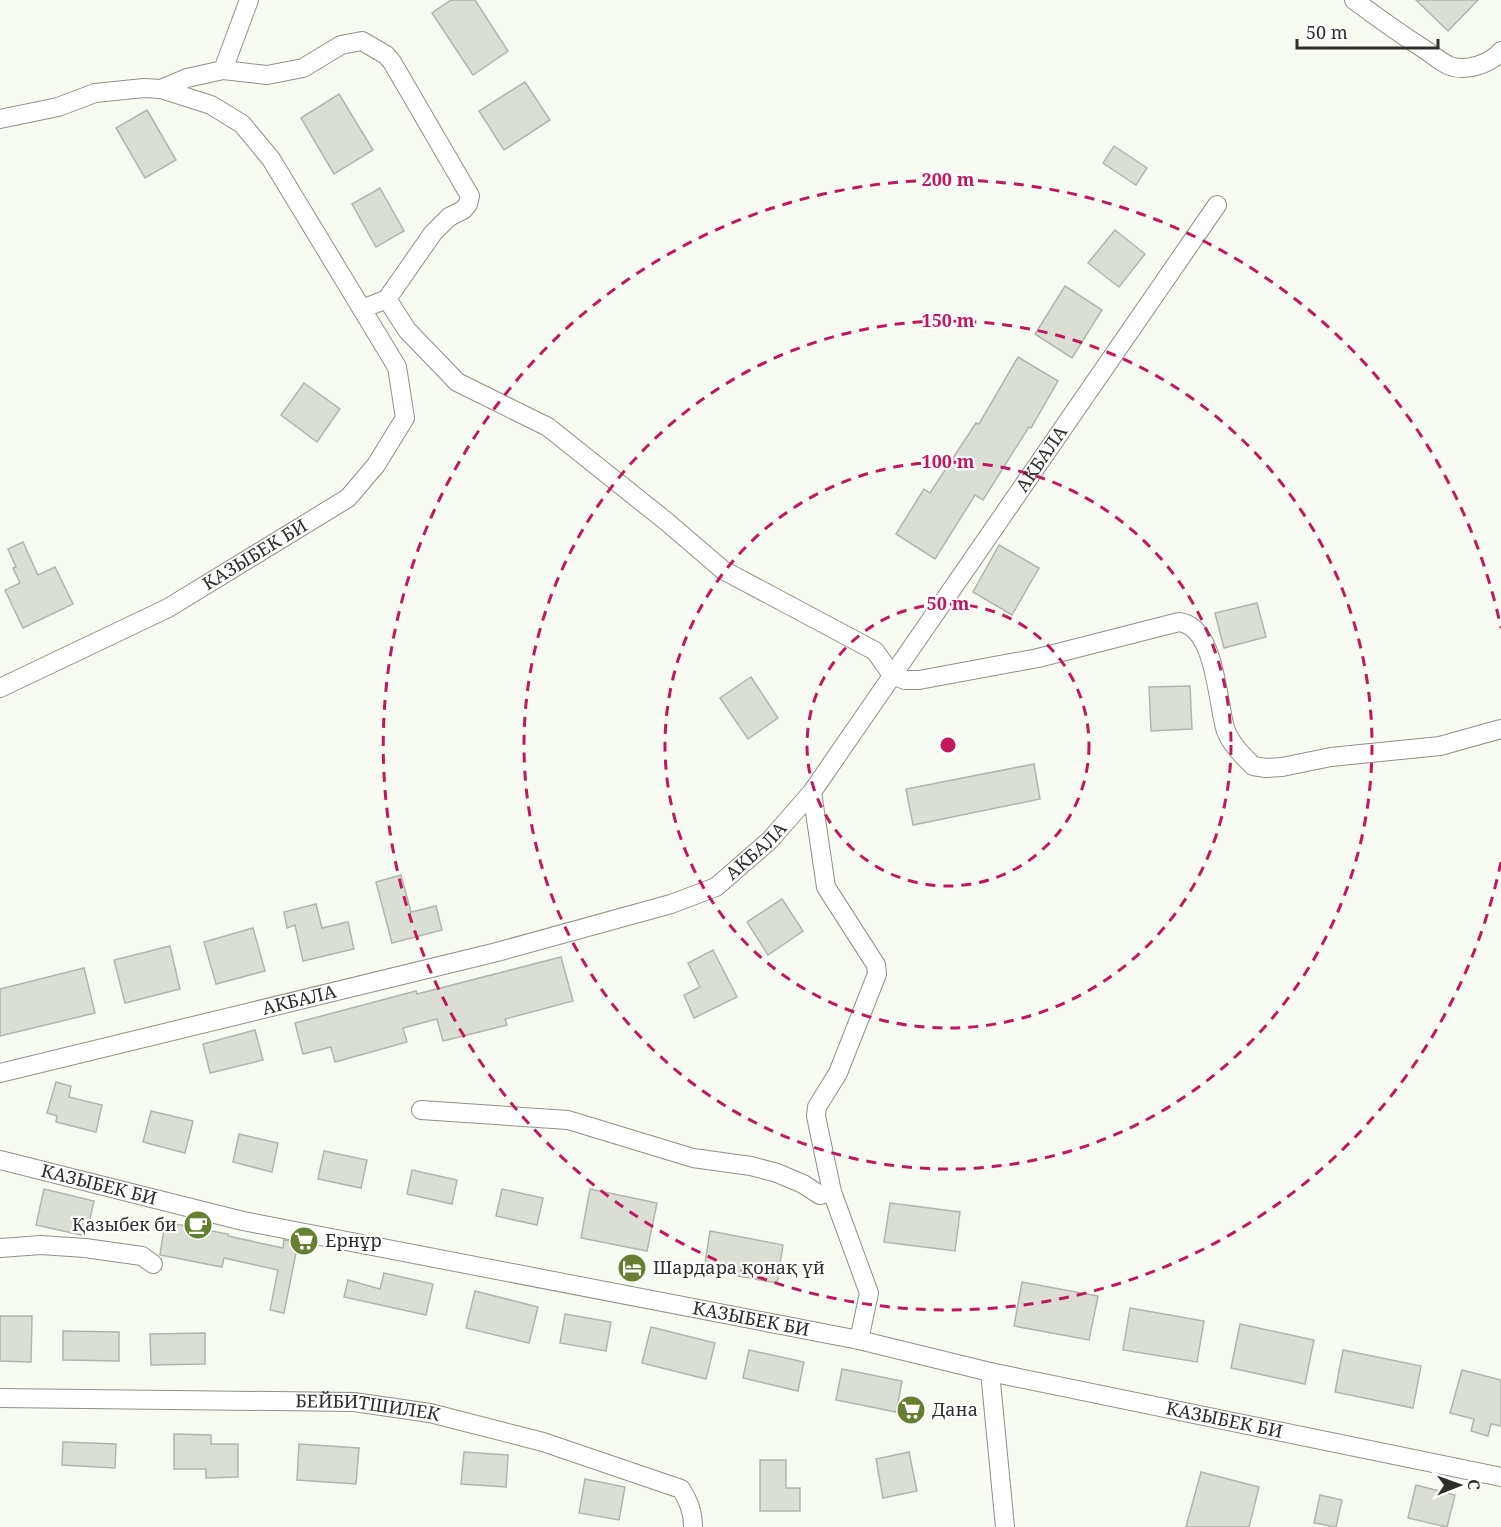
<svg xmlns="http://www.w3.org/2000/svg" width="1501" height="1527" font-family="'Noto Serif',serif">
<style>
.building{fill:#daded4;stroke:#b1b5ac;stroke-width:1.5}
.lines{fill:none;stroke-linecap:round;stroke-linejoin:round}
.minor-casing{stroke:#8e9189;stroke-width:20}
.minor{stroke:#fff;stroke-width:18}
.ring{fill:none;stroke:#c2185b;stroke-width:3;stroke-dasharray:10 8}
.labels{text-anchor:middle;stroke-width:4.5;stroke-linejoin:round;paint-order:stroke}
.street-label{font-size:18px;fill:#2e2f2b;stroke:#fff}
.poi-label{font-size:18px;fill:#2e2f2b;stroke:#fff;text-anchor:start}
.centre{fill:#c2185b;stroke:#fff;stroke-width:3}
.ring-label{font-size:18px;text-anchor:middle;font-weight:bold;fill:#c2185b;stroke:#fff;stroke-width:4.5;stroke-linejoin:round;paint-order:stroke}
</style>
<rect width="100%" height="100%" fill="#f7fbf2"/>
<g class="building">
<path d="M 451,0 L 475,0 L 508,51 L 473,75 L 432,13 Z"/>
<path d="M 1416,0 L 1478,0 L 1448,31 Z"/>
<path d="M 525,82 L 550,120 L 504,150 L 479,111 Z"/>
<path d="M 339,94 L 373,150 L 334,174 L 301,118 Z"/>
<path d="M 147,110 L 176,160 L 145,178 L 116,128 Z"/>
<path d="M 1114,146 L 1147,168 L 1136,185 L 1103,163 Z"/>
<path d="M 380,188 L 404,231 L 376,247 L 352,204 Z"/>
<path d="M 1115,230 L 1145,254 L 1119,287 L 1088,263 Z"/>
<path d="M 1065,286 L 1102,310 L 1072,358 L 1035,334 Z"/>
<path d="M 1018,357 L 1058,381 L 1031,428 L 1029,427 L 983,500 L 975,495 L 935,559 L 896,534 L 924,489 L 930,493 L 976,423 L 979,424 Z"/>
<path d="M 304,383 L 340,409 L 317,442 L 281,415 Z"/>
<path d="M 23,542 L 38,575 L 55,567 L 73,604 L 23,628 L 5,590 L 20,583 L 13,568 L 16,567 L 8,549 Z"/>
<path d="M 999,545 L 1039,568 L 1012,615 L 973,592 Z"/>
<path d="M 1257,603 L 1266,637 L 1224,648 L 1215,613 Z"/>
<path d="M 751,677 L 778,718 L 748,739 L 720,698 Z"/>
<path d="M 1190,686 L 1192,729 L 1151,731 L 1149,687 Z"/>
<path d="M 1034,764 L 1040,799 L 913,825 L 906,789 Z"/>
<path d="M 401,875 L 411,912 L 436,906 L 442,930 L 392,943 L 376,882 Z"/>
<path d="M 782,899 L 803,931 L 768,955 L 747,922 Z"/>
<path d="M 316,904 L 322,928 L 348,922 L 354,949 L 303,961 L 295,925 L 287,928 L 284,912 Z"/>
<path d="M 253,928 L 265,971 L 216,984 L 204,942 Z"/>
<path d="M 170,946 L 180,989 L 125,1003 L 114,960 Z"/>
<path d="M 713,950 L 737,997 L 694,1018 L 684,995 L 700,987 L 688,963 Z"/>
<path d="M 561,957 L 573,1001 L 505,1019 L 507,1025 L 443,1041 L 437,1019 L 403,1028 L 407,1042 L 335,1062 L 331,1047 L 303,1054 L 295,1023 L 416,991 L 417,994 Z"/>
<path d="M 84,968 L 95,1013 L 0,1036 L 0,989 Z"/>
<path d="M 255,1030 L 263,1060 L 210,1073 L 203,1044 Z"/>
<path d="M 56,1082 L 71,1086 L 69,1097 L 102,1105 L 96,1132 L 56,1122 L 57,1116 L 47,1113 Z"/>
<path d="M 151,1111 L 193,1121 L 185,1153 L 143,1142 Z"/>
<path d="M 239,1134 L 278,1143 L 272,1172 L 233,1162 Z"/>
<path d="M 324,1151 L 367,1160 L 361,1188 L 318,1179 Z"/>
<path d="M 412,1170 L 457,1180 L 452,1204 L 407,1194 Z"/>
<path d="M 44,1189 L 94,1201 L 86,1236 L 36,1225 Z"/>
<path d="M 502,1189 L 543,1198 L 537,1225 L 496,1216 Z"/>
<path d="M 590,1189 L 657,1203 L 647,1251 L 581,1238 Z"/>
<path d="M 890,1203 L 960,1212 L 955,1251 L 884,1242 Z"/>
<path d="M 165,1222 L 228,1234 L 228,1236 L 283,1248 L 284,1240 L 298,1243 L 284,1313 L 270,1310 L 278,1270 L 224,1258 L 222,1267 L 160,1255 Z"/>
<path d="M 710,1231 L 783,1245 L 777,1283 L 704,1270 Z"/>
<path d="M 384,1273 L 433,1284 L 426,1315 L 344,1297 L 348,1280 L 380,1289 Z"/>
<path d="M 1022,1282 L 1098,1296 L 1089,1340 L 1014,1326 Z"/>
<path d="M 475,1291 L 538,1307 L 529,1343 L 466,1328 Z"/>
<path d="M 1130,1308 L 1204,1321 L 1197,1362 L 1123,1350 Z"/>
<path d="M 565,1314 L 611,1322 L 606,1351 L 560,1343 Z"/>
<path d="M 0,1316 L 32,1316 L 31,1362 L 0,1361 Z"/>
<path d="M 1240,1324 L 1314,1340 L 1305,1384 L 1231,1368 Z"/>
<path d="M 651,1327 L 715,1343 L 706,1379 L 642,1363 Z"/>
<path d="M 63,1331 L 119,1332 L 119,1361 L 63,1360 Z"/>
<path d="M 205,1333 L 205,1364 L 151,1365 L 150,1334 Z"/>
<path d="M 749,1350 L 804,1362 L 798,1391 L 743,1378 Z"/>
<path d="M 1343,1350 L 1421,1366 L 1413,1408 L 1335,1392 Z"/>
<path d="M 842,1369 L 902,1381 L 896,1412 L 836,1400 Z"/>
<path d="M 1462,1370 L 1501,1380 L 1501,1426 L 1491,1424 L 1488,1436 L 1471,1431 L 1474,1419 L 1450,1413 Z"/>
<path d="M 174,1434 L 211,1435 L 211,1444 L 238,1444 L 238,1477 L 206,1478 L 206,1469 L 174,1469 Z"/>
<path d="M 63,1442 L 116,1444 L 115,1468 L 62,1465 Z"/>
<path d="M 299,1444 L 359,1448 L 356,1484 L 297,1480 Z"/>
<path d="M 464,1452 L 508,1455 L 506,1487 L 461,1484 Z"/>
<path d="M 909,1452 L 917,1491 L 883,1498 L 876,1459 Z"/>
<path d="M 760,1460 L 786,1460 L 786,1488 L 800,1488 L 800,1511 L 760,1511 Z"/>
<path d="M 1201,1472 L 1259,1487 L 1249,1527 L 1186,1527 Z"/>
<path d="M 585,1479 L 625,1487 L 619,1520 L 579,1513 Z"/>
<path d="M 1416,1485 L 1455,1495 L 1447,1527 L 1408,1518 Z"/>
<path d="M 1320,1495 L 1342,1500 L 1336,1527 L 1314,1523 Z"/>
</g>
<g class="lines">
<g class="minor-casing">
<g id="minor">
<path d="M 1354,0 C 1378,18 1402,35 1427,51 C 1434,56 1442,63 1450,66 C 1466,72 1490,64 1501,51"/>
<path d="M 223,70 L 249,0"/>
<path d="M 0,119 L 58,107 L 95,93 L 144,88 L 161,89 L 187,78 L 223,70 L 267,75 L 303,68 L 341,45 L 362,41 L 386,55 L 392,62 L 470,196 L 468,204 L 463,210 L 449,217 L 433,233 L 387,299 L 362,309"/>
<path d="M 387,299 L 407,330 L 457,382 L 548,427 L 667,522 L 723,570 L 875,651 L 892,675 L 905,680 L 919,680 L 1038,658 L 1179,622 C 1215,626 1217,699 1225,728 C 1229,742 1243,756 1253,766 L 1266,768 L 1282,767 L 1331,757 L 1440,746 L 1501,729"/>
<path id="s1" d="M 0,688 L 168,608 L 348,498 L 376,465 L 405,418 L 397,367 L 271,159 L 242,124 L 211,105 L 161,89"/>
<path d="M 812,792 L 826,887 L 876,965 L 877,974 L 838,1073 L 817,1107 L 816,1116 L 832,1192 L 869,1293 L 859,1340"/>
<path id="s2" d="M 0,1073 L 497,952 L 671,904 L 716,887 L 770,840 L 812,792 L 1217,205"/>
<path d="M 421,1110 L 568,1120 L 693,1158 L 751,1166 L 777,1173 L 803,1184 L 820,1195 L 832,1192"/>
<path id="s3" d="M 0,1160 L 243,1221 L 859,1340 L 990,1372 L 1501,1477"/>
<path d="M 0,1248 L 41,1245 L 85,1248 L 142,1256 L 153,1264"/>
<path d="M 990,1372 L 1005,1527"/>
<path id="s4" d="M 0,1398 L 354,1402 L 430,1413 L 543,1442 L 681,1489 C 689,1502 693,1512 693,1527"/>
</g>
</g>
<use href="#minor" class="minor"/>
</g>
<g class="ring">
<circle cx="948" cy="745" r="141"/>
<circle cx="948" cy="745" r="283"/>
<circle cx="948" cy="745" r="424"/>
<path d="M1501 862A565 565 0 1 1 1501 628"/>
</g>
<defs>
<g id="cafe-disc" transform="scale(1.5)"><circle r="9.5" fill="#677f31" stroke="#fff"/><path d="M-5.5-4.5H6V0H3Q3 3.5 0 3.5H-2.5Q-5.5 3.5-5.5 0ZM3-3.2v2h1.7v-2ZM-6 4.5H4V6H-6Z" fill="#fff"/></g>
<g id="supermarket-disc" transform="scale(1.5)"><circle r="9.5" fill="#677f31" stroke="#fff"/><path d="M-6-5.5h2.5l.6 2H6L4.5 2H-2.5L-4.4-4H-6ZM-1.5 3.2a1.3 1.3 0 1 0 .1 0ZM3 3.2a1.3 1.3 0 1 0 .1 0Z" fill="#fff"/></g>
<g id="hotel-disc" transform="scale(1.5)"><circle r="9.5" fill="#677f31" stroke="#fff"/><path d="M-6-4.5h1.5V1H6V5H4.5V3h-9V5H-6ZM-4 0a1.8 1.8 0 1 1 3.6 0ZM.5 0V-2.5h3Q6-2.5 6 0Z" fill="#fff"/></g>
</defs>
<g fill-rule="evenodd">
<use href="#cafe-disc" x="198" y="1225"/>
<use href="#supermarket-disc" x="304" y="1241"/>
<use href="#hotel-disc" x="632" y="1268"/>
<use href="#supermarket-disc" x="911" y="1410"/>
</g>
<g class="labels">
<g class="street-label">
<text dy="6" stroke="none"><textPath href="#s2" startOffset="1280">АКБАЛА</textPath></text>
<text dy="6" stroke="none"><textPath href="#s1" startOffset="288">КАЗЫБЕК БИ</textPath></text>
<text dy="6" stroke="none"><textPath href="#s2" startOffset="794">АКБАЛА</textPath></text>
<text dy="6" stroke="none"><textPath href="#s2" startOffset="308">АКБАЛА</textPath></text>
<text dy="6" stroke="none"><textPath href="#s3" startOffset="102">КАЗЫБЕК БИ</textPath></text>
<text dy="6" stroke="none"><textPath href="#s3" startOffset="768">КАЗЫБЕК БИ</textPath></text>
<text dy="6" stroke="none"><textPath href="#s4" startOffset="368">БЕЙБИТШИЛЕК</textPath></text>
<text dy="6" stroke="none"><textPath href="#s3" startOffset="1252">КАЗЫБЕК БИ</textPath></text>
</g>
<g class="poi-label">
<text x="177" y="1231" text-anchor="end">Қазыбек би</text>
<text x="325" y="1247">Ернұр</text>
<text x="653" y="1274">Шардара қонақ үй</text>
<text x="932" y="1416">Дана</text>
</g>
</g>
<circle cx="948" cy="745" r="9" class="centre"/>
<g class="ring-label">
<text x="948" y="186">200 m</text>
<text x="948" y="327">150 m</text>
<text x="948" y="468">100 m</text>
<text x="948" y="610">50 m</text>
</g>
<g transform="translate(1459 1485) rotate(89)" stroke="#ffffff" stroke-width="4.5" paint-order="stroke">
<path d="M0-4.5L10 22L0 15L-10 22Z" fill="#2e2f2b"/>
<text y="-9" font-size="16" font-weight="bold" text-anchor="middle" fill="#2e2f2b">С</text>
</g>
<path d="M1297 39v9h141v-9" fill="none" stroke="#2e2f2b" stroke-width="3"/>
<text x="1306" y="39" font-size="18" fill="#2e2f2b" stroke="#ffffff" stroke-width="4.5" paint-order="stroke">50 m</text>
</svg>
